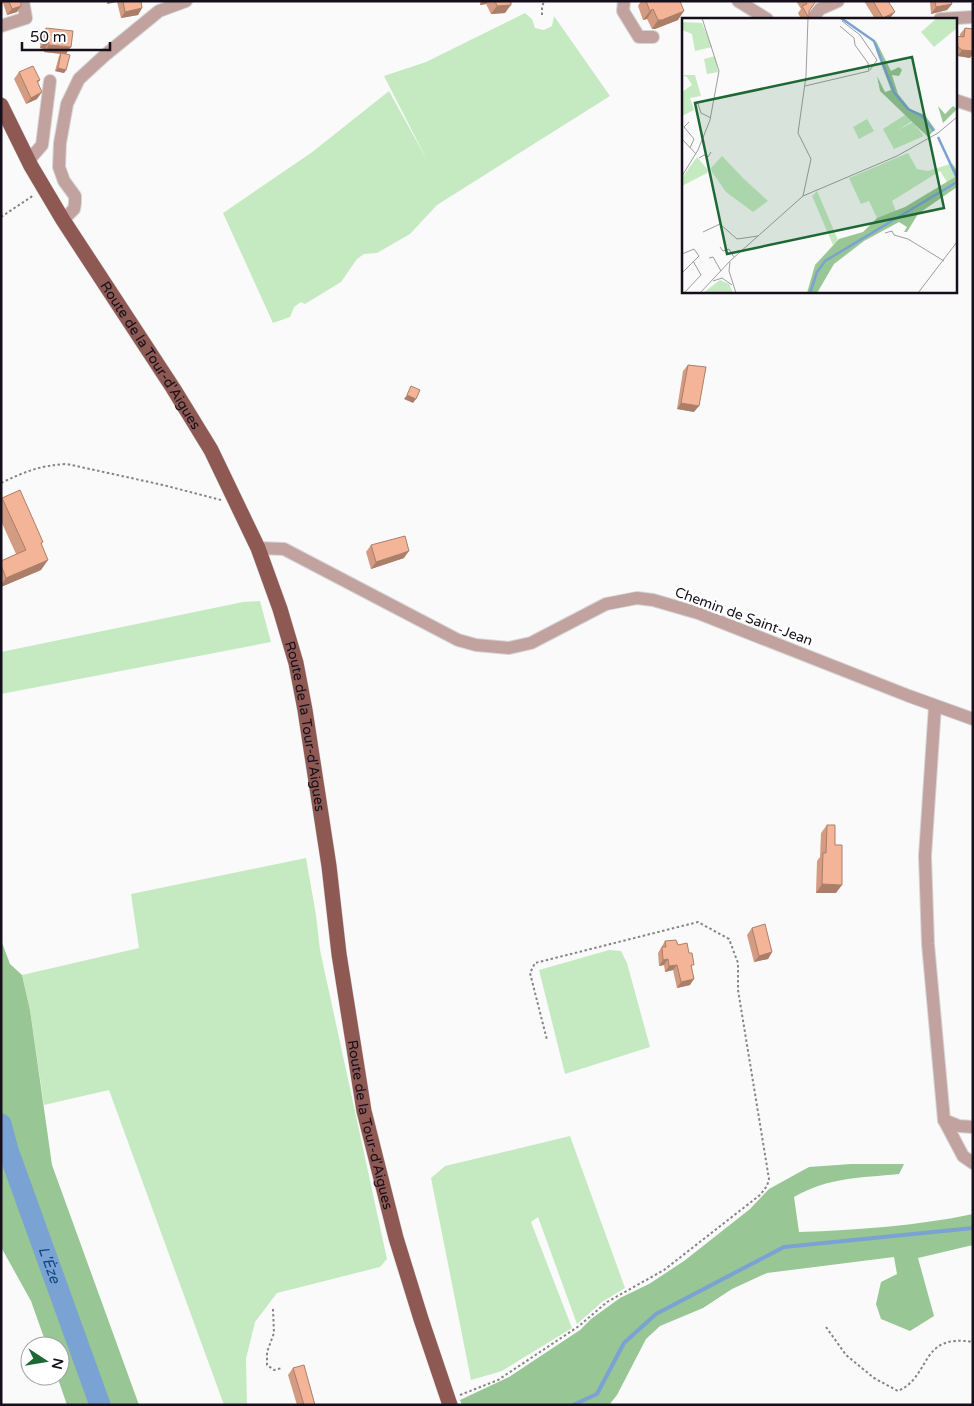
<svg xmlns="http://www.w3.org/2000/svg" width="974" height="1406" font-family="'Varela Round',sans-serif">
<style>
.green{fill:#c5eac1}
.forest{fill:#98c694}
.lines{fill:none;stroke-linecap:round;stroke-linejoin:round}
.stream{stroke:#7aa2d3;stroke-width:4}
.river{stroke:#7aa2d3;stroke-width:21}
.minor-casing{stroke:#d5d4d6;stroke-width:14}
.major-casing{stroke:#d5d4d6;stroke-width:16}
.path{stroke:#868389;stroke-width:2;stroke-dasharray:2.5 2.5;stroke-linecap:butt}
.minor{stroke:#c1a29e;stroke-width:12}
.major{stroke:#8e5953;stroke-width:15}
.wall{fill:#d29b82}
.shaded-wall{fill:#ab7e6a}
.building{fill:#f4b497;stroke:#ab7e6a}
.labels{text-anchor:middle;stroke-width:5;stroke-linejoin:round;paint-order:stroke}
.street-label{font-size:14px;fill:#150f1b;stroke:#fff}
.water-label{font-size:15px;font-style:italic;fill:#0e4883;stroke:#fff}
.inset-river{fill:none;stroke:#7aa2d3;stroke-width:2.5}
.inset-road{fill:none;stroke:#9e9ca1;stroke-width:1}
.view{fill:#1e6836;fill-opacity:0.15;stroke:#1e6836;stroke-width:2.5}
.inset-edge{fill:none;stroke:#150f1b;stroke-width:2.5}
</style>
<rect width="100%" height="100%" fill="#fafafa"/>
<g class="green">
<path d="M 525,13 L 532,19 L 535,28 L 544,30 L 552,26 L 554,16 L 610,96 L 437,205 L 410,234 L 377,253 L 364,254 L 357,259 L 341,282 L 305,304 L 301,302 L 294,307 L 290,317 L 273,323 L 223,213 L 311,153 L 389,91 L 427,160 L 384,76 L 426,62 Z"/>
<path d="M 260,601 L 271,642 L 1,694 L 1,652 L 243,602 Z"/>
<path d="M 306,858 L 316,915 L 320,950 L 387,1259 L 380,1267 L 277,1293 L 255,1322 L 246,1359 L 247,1405 L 224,1405 L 109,1090 L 44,1105 L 30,1010 L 22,975 L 139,948 L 131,894 Z"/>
<path d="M 609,950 L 621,951 L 627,963 L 650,1047 L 565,1074 L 539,970 Z"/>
<path d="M 570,1136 L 625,1288 L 602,1302 L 577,1324 L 538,1217 L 531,1222 L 572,1328 L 502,1371 L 471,1380 L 431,1178 L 445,1166 Z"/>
</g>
<g class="forest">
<path d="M 1,940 L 10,964 L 22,975 L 30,1010 L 52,1165 L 139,1405 L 67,1405 L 57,1376 L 60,1376 L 60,1346 L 47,1346 L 31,1301 L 1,1247 Z"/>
<path d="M 851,1164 L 904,1164 L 899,1174 C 860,1178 829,1177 794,1197 L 799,1232 C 858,1230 916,1226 973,1214 L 973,1245 L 918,1258 L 934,1316 L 910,1331 L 881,1319 L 876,1304 L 881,1282 L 897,1274 L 894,1257 L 767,1273 L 732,1289 L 703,1308 L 660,1326 L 646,1339 L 617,1395 L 609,1405 L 462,1405 L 460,1400 L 509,1377 L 580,1330 L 591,1319 L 620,1298 L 649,1284 L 684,1261 L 750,1209 L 769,1189 L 809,1167 Z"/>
</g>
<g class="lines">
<path class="stream" d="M 573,1405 L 597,1394 L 624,1343 L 656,1314 L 784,1247 L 973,1228"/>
<path class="river" id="s1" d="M 1,1124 L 8,1150 L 100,1405"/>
<g class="minor-casing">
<g id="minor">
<path d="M 624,1 L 623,11 L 639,37 L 653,37"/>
<path d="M 738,1 L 767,19"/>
<path d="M 812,19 L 820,9 L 838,1"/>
<path d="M 940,19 L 973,17"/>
<path d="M 1,26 L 26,18 L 23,1"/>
<path d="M 955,100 L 973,106"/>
<path d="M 29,160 L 42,145 L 50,81"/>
<path d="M 63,220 L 74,209 L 75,203 L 75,196 L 64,181 L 59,167 L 60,143 L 67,104 L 79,79 L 104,56 L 159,11 L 186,1"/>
<path d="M 258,548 L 284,549 L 458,640 L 476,645 L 509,648 L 531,643 L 606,604 L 637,598 L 653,600 L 698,613 L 909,696 L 973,719"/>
<path d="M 935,706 L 925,856 L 928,944 L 944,1120 L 959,1126 L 973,1127"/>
<path d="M 944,1120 L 963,1156 L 973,1163"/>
</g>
</g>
<g class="major-casing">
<g id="major">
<path id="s2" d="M 1,105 L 31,166 L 63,220 L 173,388 L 211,450 L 258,548 L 280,609 L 296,663 L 305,710 L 329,866 L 339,954 L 364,1111 L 396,1238 L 421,1319 L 450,1405"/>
</g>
</g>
<g class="path">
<path d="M 542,15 L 542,7 L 544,1"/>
<path d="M 1,217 L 34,195"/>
<path d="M 1,483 C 24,472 41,465 67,464 L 163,485 L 221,500"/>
<path d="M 273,1309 L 274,1333 L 267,1352 L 267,1365 L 274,1370 L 282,1368"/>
<path d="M 826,1327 L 846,1355 L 874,1378 L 898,1391 C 932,1376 919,1333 973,1342"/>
<path d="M 460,1395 L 498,1380 L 579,1326 L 607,1302 L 664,1270 L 760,1195 L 767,1186 L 769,1179 L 738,990 L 738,963 L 729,939 L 698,922 L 535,963 L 530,973 L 547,1040"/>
</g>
<use href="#minor" class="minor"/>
<use href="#major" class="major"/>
</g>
<g class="wall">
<path d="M 1,1 L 21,1 L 17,12 L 7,15 L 3,3 L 1,3 Z"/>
<path d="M 107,1 L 141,1 L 142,8 L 138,15 L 121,18 L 117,2 L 107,4 Z"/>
<path d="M 480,1 L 511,1 L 505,13 L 491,14 L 486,4 L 480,5 Z"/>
<path d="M 641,1 L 680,1 L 678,20 L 655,29 L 652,29 L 647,19 L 643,20 L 638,6 Z"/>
<path d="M 796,1 L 816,1 L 809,11 L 809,19 L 801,19 L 798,13 L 801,9 Z"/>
<path d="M 864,1 L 888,1 L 890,18 L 875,19 Z"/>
<path d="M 927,1 L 951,1 L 952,4 L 947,10 L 931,14 L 930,2 L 927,2 Z"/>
<path d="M 46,28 L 67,54 L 66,70 L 64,73 L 55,71 L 59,56 L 60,54 L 44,52 L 45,49 L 40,48 L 41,35 Z"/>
<path d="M 965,28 L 973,29 L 973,54 L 970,58 L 958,56 L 955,55 L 955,38 L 956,36 L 960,37 L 960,34 Z"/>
<path d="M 19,72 L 40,80 L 38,83 L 37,99 L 26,104 L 14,79 Z"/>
<path d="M 688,365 L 694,412 L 677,409 L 683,371 Z"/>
<path d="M 2,498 L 42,544 L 41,570 L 1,587 L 1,561 L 16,554 L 1,521 L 1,499 Z"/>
<path d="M 371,545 L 404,558 L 371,569 L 366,552 Z"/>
<path d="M 827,825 L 835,845 L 836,893 L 816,893 L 817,861 L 820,857 L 821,833 Z"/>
<path d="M 752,928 L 772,952 L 768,959 L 754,962 L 747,935 Z"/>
<path d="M 665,941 L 678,945 L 692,968 L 690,985 L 677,988 L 673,970 L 665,972 L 664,965 L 659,966 L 658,953 Z"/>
<path d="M 293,1368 L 315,1405 L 297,1405 L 288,1375 Z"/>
</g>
<g class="shaded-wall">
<path d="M 109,1 L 118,1 L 107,4 Z"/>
<path d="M 483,1 L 488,1 L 486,4 L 480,5 Z"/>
<path d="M 952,4 L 947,10 L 931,14 L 936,7 Z"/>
<path d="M 511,5 L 505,13 L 491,14 L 497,6 Z"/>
<path d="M 21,6 L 17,12 L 7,15 L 12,9 Z"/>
<path d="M 142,8 L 138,15 L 121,18 L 125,12 Z"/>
<path d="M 653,9 L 647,19 L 643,20 L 650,11 Z"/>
<path d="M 684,11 L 678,20 L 655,29 L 652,29 L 658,20 Z"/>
<path d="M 895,12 L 890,18 L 883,19 L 883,18 Z"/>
<path d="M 44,42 L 49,42 L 45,49 L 40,48 Z"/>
<path d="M 49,45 L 71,47 L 66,54 L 44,52 Z"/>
<path d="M 962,50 L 973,51 L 973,54 L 970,58 L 958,56 Z"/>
<path d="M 58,68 L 66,70 L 64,73 L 55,71 Z"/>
<path d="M 42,92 L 37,99 L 26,104 L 31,98 Z"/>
<path d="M 407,395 L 416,399 L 413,403 L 404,399 Z"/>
<path d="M 681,403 L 699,406 L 694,412 L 677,409 Z"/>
<path d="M 409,551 L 404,558 L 371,569 L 376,562 Z"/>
<path d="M 48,560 L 41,570 L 1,587 L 1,585 L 6,578 Z"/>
<path d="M 822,884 L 842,885 L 836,893 L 816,893 Z"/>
<path d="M 772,952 L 768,959 L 754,962 L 759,956 Z"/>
<path d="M 668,959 L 664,965 L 659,966 L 663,960 Z"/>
<path d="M 677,965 L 673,970 L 665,972 L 669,966 Z"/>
<path d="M 694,979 L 690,985 L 677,988 L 681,982 Z"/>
</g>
<g class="building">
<path d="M 9,1 L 21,1 L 21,6 L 12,9 Z"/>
<path d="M 123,1 L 141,1 L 142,8 L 125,12 Z"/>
<path d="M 495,1 L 511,1 L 511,5 L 497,6 Z"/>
<path d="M 646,1 L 680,1 L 684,11 L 662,20 L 658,20 L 653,9 L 650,11 Z"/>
<path d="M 805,1 L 816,1 L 809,11 L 809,18 L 802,6 L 807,4 Z"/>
<path d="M 873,1 L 888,1 L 895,12 L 883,18 Z"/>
<path d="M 935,1 L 951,1 L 952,4 L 936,7 Z"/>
<path d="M 46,28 L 73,31 L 71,47 L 49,45 L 49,42 L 44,42 Z"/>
<path d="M 965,28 L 973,29 L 973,51 L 962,50 L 958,47 L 956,36 L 964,37 Z"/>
<path d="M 61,53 L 70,55 L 66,70 L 58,68 Z"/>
<path d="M 33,66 L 40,80 L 37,81 L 42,92 L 31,98 L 19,72 Z"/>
<path d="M 688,365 L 706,367 L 699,406 L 681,403 Z"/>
<path d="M 411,386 L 420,390 L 416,399 L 407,395 Z"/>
<path d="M 20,490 L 43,542 L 41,543 L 48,560 L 6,578 L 1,565 L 1,561 L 26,550 L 2,498 Z"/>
<path d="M 405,536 L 409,551 L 376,562 L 371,545 Z"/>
<path d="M 827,825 L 835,825 L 835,845 L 842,845 L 842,885 L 822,884 L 823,853 L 826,853 Z"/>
<path d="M 765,924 L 772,952 L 759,956 L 752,928 Z"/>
<path d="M 676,940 L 678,945 L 687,943 L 689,953 L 692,953 L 694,965 L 691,965 L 694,979 L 681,982 L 677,965 L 669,966 L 668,959 L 663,960 L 662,947 L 666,947 L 665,941 Z"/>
<path d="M 304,1365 L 315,1405 L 304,1405 L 293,1368 Z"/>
</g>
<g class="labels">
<g class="street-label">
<text dy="5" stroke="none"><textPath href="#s2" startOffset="292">Route de la Tour-d'Aigues</textPath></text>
<text transform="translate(744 616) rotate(20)" y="5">Chemin de Saint-Jean</text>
<text dy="5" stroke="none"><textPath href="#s2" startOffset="698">Route de la Tour-d'Aigues</textPath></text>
<text dy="5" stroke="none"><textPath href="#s2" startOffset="1102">Route de la Tour-d'Aigues</textPath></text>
</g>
<g class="water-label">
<text dy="5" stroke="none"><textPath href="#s1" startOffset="149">L'Èze</textPath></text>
</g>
</g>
<g transform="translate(682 18)">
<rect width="275" height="275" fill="#fafafa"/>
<path d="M 255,0 L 275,0 L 275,10 L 252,29 L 239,14 ZM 0,4 L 20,5 L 30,29 L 13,33 L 10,16 L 0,12 ZM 33,38 L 36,54 L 25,56 L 22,41 ZM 0,57 L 13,57 L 19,78 L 8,80 L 12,92 L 0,98 L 0,74 L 10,67 L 5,59 ZM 223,97 L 230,103 L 215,113 L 231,104 L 242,118 L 212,131 L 201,111 ZM 185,101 L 192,113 L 177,121 L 171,109 ZM 226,135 L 235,151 L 246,153 L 268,146 L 273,159 L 265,164 L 258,153 L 210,183 L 214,193 L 195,200 L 187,183 L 179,186 L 167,160 ZM 40,138 L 62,161 L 86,183 L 71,194 L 44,174 L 30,154 L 29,150 ZM 15,139 L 26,152 L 25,155 L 0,168 L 0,160 ZM 135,173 L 156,222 L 151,227 L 130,178 ZM 38,262 L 47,266 L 51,275 L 21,275 Z" fill="#c5eac1"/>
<path d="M 194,23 L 209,53 L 217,49 L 220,52 L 217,58 L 210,57 L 216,76 L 228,91 L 243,97 L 253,111 L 246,119 L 198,73 L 195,58 L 203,74 L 209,72 L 194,32 ZM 256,88 L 263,96 L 271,88 L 275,91 L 261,105 ZM 270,145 L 275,153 L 275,169 L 236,196 L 225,214 L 222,214 L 225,209 L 217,204 L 182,223 L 152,246 L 135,275 L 125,275 L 133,247 L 157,221 L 181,214 L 195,200 L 223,189 L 273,159 Z" fill="#98c694"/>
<path class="inset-river" d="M 159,0 L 192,23 L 212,74 L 226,91 L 240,98 L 252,113M 256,119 L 275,160M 128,275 L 135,254 L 143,243 L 275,164"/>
<path class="inset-road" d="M 160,3 L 178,17 L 195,42 L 188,52M 123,68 L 187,53 L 186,45 L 173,27 L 172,20 L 158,8M 15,83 L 19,95 L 29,100M 7,104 L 2,109 L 12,121 L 8,130M 0,121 L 14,136M 17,140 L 22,137 L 26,139 L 29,134M 0,158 L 16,132 L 28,102 L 37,53 L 20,0M 121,178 L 129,141 L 116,115 L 124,58 L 126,0M 21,214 L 38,206 L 55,221 L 76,218M 203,215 L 210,213 L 212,217 L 226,221 L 262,243M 38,229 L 41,233 L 47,231 L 52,239M 0,236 L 12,231 L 17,238 L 0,255M 27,240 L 31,239 L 39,253M 48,244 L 47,253 L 54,275M 31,263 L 40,260 L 50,267M 2,275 L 19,257 L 11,243M 18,275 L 48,243 L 121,178 L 215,138 L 256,115 L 275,99M 236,275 L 275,224"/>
<path class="view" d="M 230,39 L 262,190 L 45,236 L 13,85 Z"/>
<rect width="275" height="275" class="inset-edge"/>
</g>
<rect width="974" height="1406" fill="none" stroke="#150f1b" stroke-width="5"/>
<g transform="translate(45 1361) rotate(102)"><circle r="24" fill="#ffffff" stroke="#a19fa4"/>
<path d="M0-4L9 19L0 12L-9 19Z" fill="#1e6836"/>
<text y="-8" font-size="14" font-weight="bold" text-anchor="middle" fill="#150f1b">N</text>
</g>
<path d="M22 42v8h88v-8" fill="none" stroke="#150f1b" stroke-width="2.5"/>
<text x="30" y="42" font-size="15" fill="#150f1b" stroke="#ffffff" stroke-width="4" paint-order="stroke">50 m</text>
</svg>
